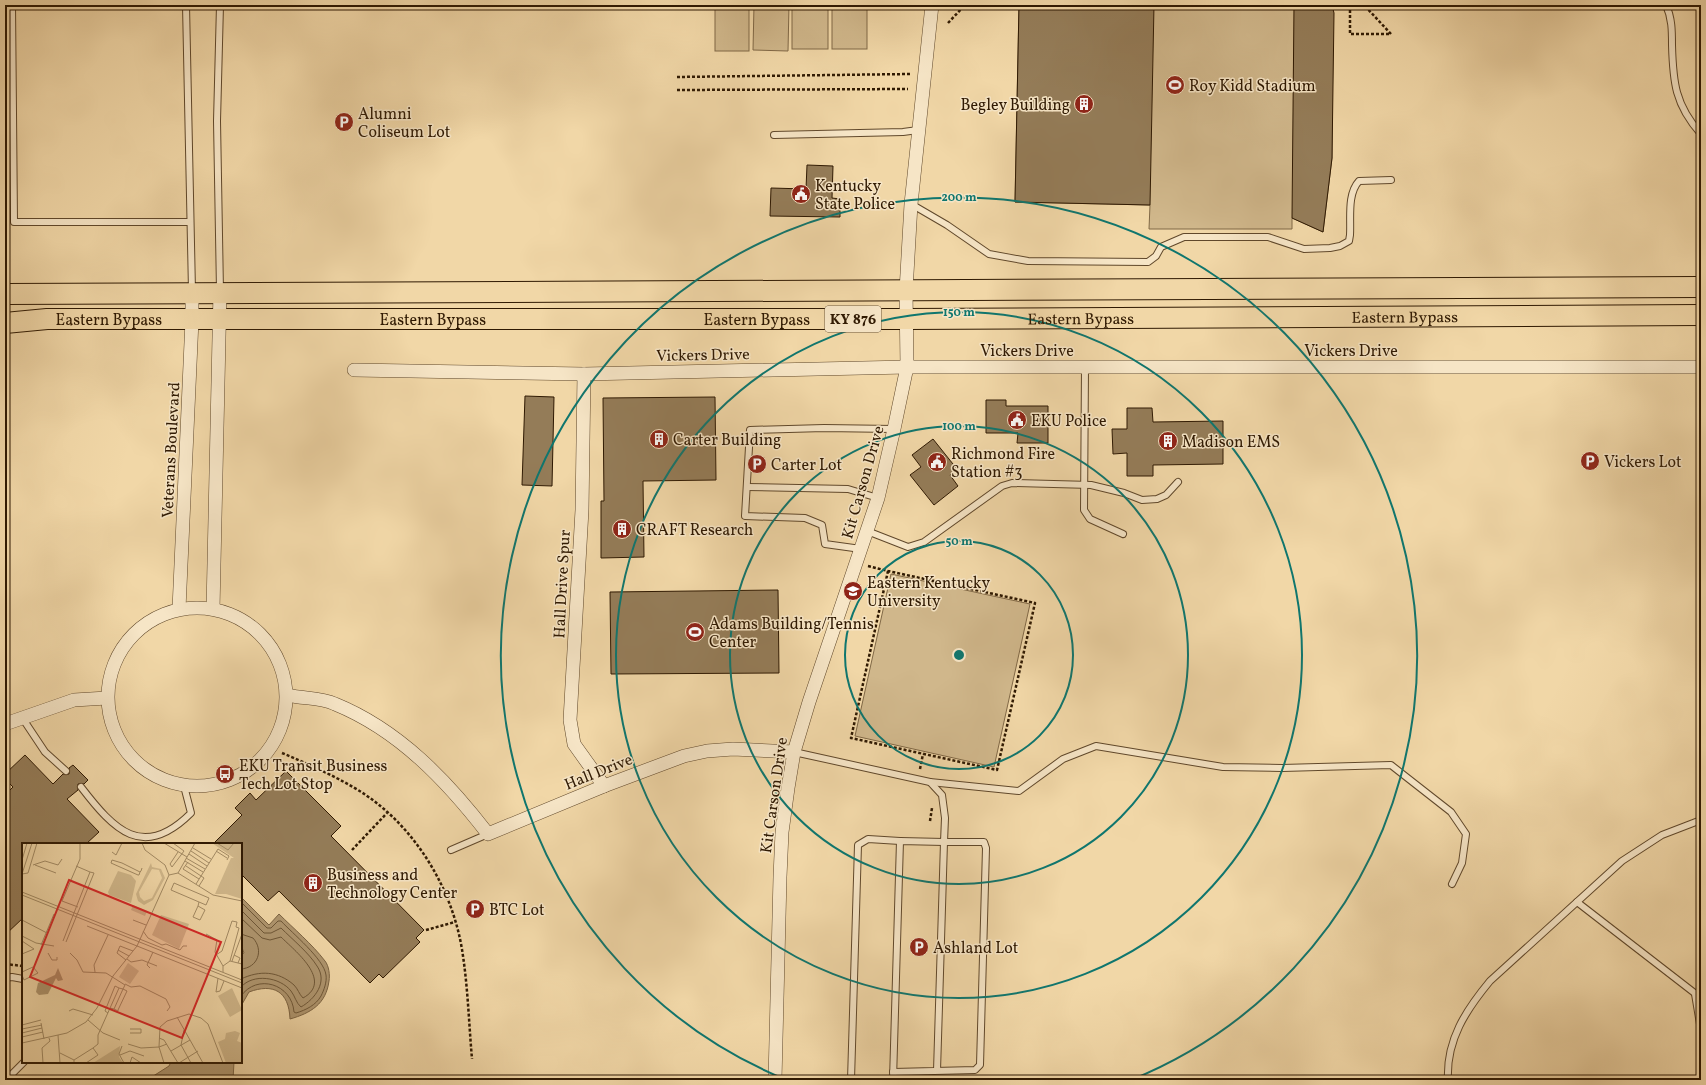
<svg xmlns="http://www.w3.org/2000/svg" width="1706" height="1085" font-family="Vollkorn,serif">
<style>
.green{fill:#d0b78b;stroke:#806846}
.water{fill:#af966f;stroke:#7c6443}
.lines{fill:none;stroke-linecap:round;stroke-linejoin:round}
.shore{stroke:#6f5838;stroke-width:1}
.building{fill:#947c58;stroke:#2f1902}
.lane-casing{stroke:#60482b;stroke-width:8}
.street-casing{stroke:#60482b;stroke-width:14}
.primary-casing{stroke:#2f1902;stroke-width:22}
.path{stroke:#2f1902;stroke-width:2.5;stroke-dasharray:3 2;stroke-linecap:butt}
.lane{stroke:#f6e5c6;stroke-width:6}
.street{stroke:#f6e5c6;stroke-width:13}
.primary{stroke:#f1d7a7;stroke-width:20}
.ring{fill:none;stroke:#0f766e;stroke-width:2}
.labels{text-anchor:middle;stroke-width:3;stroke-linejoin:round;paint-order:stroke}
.shield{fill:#f6e5c6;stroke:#6b563d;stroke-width:1}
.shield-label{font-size:15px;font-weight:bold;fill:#2f1902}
.poi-label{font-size:16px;fill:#2f1902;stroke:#f6e5c6;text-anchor:start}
.street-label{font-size:16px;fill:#2f1902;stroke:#f6e5c6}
.inset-road{fill:none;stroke:#a38b65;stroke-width:1}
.view{fill:#d62828;fill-opacity:0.15;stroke:#d62828;stroke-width:2}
.inset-edge{fill:none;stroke:#2f1902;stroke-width:2}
.centre{fill:#0f766e;stroke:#f6e5c6;stroke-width:2}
.ring-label{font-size:12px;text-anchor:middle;font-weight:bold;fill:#0f766e;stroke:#f6e5c6;stroke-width:3;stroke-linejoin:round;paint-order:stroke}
</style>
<rect width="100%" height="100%" fill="#f1d7a7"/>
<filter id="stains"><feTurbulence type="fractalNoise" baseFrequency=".005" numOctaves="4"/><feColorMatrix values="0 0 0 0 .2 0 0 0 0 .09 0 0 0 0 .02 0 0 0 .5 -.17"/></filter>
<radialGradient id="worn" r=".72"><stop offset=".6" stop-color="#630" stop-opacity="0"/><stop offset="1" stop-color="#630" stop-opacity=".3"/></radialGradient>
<g class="green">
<rect x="715" y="5" width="34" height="46"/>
<path d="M 754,5 L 789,5 L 788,51 L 753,50 Z"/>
<rect x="792" y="5" width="36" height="44"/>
<rect x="832" y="5" width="35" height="44"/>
<path d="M 1019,5 L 1332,5 L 1332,158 L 1323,232 L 1292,218 L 1292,229 L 1149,229 L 1150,205 L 1015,202 Z"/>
<path d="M 891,574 L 1030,604 L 994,767 L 855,736 Z"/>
</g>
<g class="water">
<path d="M 241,897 L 269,925 L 279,914 C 294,929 312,944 325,961 C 329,966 330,975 329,981 C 326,1004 311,1013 290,1019 C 289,991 273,983 249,992 L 241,1006 L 241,955 L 244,953 L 241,945 Z"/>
<path d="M 171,1062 L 234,1062 L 233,1080 L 147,1080 L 169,1066 Z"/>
</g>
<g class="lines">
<g class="shore">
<path d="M 241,902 L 267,928 L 271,928 L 278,921 L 281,921 C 292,933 324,959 326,975 C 327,982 324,990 321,996 C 316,1005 306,1010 296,1013 L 294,1012 C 292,984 257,973 241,996"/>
<path d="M 241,910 L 264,933 L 271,933 L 281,928 C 292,939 309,953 317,966 C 328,982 315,999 301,1007 C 296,1003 295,996 291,991 C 280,977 253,973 241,987"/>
<path d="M 241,918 L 262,938 L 270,940 L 281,937 C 294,950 334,981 303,998 C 299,994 298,989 294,985 C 278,971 260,970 241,979"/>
<path d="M 241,934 L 253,938 C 264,950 258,968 241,969"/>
</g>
</g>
<g class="building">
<path d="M 1019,5 L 1154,5 L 1150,205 L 1015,202 Z"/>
<path d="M 1294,5 L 1332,5 L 1334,13 L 1332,158 L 1323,232 L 1292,218 Z"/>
<path d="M 807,165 L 833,166 L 832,198 L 840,199 L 840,217 L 770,216 L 771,188 L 806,189 Z"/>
<path d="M 525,396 L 554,397 L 552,486 L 522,485 Z"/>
<path d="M 715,397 L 716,480 L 643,481 L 644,557 L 601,558 L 601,501 L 604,501 L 603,398 Z"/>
<path d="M 986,400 L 1006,400 L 1006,406 L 1048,406 L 1048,443 L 1017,443 L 1018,433 L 986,433 Z"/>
<path d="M 1127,408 L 1152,408 L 1153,422 L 1223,421 L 1223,464 L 1153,465 L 1153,476 L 1127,476 L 1127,453 L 1113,454 L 1112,429 L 1127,429 Z"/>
<path d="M 933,439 L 957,469 L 950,475 L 958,486 L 934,505 L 910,475 L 921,467 L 912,455 Z"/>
<path d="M 778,590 L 779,673 L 611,674 L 610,592 Z"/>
<path d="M 25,755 L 53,784 L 63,774 L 69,774 L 69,768 L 73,765 L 88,780 L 84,784 L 78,784 L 78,790 L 67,799 L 99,832 L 86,844 L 23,844 L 23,918 L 5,935 L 5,795 L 13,787 L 5,779 L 5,774 Z"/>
<path d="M 286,771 L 341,826 L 331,836 L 424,930 L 416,938 L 420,942 L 383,978 L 379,974 L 370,983 L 279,891 L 268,901 L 241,874 L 241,844 L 213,844 L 242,815 L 235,808 L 250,793 L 256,800 Z"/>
</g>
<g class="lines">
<g class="lane-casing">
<g id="lane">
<path d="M 12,5 L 14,222 L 190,222"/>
<path d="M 186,5 L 192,291"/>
<path d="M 1666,5 C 1672,18 1672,31 1672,45 C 1673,82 1675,105 1701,134"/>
<path d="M 774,135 L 903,132 L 918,130"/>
<path d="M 911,204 L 947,225 L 989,254 L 1028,261 L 1148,262 L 1156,256 L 1161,247 L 1184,237 L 1268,237 L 1304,249 L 1330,248 L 1340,246 L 1349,241 L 1350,235 C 1351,218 1347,194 1359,181 L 1391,180"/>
<path d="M 220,291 L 217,121 L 220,5"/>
<path d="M 1085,367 L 1084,510 L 1090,519 L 1123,534"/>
<path d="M 747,487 L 848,489 L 878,498"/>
<path d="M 867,531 L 908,547 L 924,542 L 1002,486 L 1012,483 L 1091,485 L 1124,493 L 1142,500 L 1157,499 L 1166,495 L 1178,482"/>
<path d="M 861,549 L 825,544 L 822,525 L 805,518 L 745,516 L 750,430 L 824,428 L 894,429"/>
<path d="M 23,719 L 45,752 L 66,771"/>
<path d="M 794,752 L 930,782 L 942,795 L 945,818 L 944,842 L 900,841 L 893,1080"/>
<path d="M 930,782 L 1019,791 L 1063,759 L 1096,746 L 1223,767 L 1282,768 L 1391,765 L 1451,812 L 1466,834 L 1462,863 L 1452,884"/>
<path d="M 81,787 C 114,830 143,861 191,813 L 184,786"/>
<path d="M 451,850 L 488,834"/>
<path d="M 1577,902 L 1701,998"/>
<path d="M 5,978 L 12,977 L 23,979"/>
<path d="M 1695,994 L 1701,1030"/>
<path d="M 893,1072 L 975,1070 L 980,1065 L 986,848 L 984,842 L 944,842 L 937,1071"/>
<path d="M 6,1080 L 24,1062"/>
<path d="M 851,1080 L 858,845 L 868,839 L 900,841"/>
<path d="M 1448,1080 C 1446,1040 1466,1010 1490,981 L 1622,861 L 1662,835 L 1701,820"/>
</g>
</g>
<g class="street-casing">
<g id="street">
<path d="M 354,370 L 584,374 L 907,367 L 1701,367"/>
<path d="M 584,374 L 582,510 L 570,720 L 574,744 L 604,786"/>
<circle cx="197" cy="697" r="89"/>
<path d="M 179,609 L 192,320 L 192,293"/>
<path d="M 213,609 L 220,292"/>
<path d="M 288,695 C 303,699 320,697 335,704 C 399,730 447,781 488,834 L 604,786 L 684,756 L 707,751 L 733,749 L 794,752"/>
<path d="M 5,724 L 74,700 L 107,698"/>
<path d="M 775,1080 L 780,877 L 782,832 L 788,788 L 794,752 L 809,702 L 878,498 L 894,429 L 907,367 L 906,291 L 911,204 L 932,5"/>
</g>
</g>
<g class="primary-casing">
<g id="primary">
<path d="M 5,294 L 1701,287"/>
<path id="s1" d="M 5,323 L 47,319 L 906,319 L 1701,315"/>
</g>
</g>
<g class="path">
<path d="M 1350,5 L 1350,34 L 1391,34 L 1364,5"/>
<path d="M 948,23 L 965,5"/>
<path d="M 677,77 L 910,74"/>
<path d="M 677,90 L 908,89"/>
<path d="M 868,566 L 888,571 L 1035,603 L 997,770 L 851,738 L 888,571"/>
<path d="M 282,753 C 308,764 333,775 358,790 C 415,825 454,890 463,956 C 468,990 469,1025 472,1059"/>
<path d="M 920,769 L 923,754"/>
<path d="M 930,821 L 932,808"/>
<path d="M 352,850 L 387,813"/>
<path d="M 426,930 L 455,922"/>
<path d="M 5,964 L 23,966"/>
</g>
<use href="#lane" class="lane"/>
<use href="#street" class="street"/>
<use href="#primary" class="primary"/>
</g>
<g class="ring">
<circle cx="959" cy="655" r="114"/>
<circle cx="959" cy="655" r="229"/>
<circle cx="959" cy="655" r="343"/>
<path d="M787 1080A458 458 0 1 1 1131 1080"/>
</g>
<defs>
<g id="stadium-disc" transform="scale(1)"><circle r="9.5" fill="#8f2418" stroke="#f6e5c6"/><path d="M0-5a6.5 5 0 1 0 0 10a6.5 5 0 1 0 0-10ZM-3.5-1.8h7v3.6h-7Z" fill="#fff"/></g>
<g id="building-disc" transform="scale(1)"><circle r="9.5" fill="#8f2418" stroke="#f6e5c6"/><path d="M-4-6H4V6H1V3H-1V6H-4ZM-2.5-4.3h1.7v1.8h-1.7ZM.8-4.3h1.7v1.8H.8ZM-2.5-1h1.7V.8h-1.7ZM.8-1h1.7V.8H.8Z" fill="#fff"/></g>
<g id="parking-disc" transform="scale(1)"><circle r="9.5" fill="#8f2418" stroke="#f6e5c6"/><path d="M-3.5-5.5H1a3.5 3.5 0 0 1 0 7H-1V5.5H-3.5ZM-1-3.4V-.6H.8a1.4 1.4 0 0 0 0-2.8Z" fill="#fff"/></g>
<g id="civic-disc" transform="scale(1)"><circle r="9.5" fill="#8f2418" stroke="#f6e5c6"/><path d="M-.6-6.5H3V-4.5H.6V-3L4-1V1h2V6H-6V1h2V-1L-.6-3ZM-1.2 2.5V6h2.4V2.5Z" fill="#fff"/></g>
<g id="university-disc" transform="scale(1)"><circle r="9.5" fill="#8f2418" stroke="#f6e5c6"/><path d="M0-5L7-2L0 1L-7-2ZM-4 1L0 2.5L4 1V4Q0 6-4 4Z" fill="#fff"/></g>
<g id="bus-disc" transform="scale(1)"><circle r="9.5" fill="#8f2418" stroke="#f6e5c6"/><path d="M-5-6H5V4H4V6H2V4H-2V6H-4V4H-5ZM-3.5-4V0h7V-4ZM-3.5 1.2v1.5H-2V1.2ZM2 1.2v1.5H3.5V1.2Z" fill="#fff"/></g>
</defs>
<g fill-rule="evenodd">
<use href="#stadium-disc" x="1175" y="85"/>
<use href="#building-disc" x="1084" y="104"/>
<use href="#parking-disc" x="344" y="122"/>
<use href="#civic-disc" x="801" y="194"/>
<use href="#civic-disc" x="1017" y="420"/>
<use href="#building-disc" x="659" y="439"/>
<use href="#building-disc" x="1168" y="441"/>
<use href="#parking-disc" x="1590" y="461"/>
<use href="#civic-disc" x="937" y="462"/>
<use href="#parking-disc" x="757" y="464"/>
<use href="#building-disc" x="622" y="529"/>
<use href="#university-disc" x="853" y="591"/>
<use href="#stadium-disc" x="695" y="632"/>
<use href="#bus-disc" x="225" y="774"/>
<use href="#building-disc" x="313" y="883"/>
<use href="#parking-disc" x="475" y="909"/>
<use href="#parking-disc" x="919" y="947"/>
</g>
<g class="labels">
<rect class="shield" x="825" y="306" width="56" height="26" rx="3"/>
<g class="shield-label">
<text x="853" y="324">KY 876</text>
</g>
<g class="poi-label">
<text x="1189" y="91">Roy Kidd Stadium</text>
<text x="1070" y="110" text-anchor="end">Begley Building</text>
<text x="358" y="119">Alumni<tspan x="358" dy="18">Coliseum Lot</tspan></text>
<text x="815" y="191">Kentucky<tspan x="815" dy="18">State Police</tspan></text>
<text x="1031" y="426">EKU Police</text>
<text x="673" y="445">Carter Building</text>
<text x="1182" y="447">Madison EMS</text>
<text x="951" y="459">Richmond Fire<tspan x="951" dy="18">Station #3</tspan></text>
<text x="1604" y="467">Vickers Lot</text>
<text x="771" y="470">Carter Lot</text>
<text x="636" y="535">CRAFT Research</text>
<text x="867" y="588">Eastern Kentucky<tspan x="867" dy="18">University</tspan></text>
<text x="709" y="629">Adams Building/Tennis<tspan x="709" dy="18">Center</tspan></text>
<text x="239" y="771">EKU Transit Business<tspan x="239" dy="18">Tech Lot Stop</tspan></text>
<text x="327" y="880">Business and<tspan x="327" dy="18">Technology Center</tspan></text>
<text x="489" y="915">BTC Lot</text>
<text x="933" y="953">Ashland Lot</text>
</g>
<g class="street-label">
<text dy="6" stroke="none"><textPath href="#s1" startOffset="1400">Eastern Bypass</textPath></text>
<text dy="6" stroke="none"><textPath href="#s1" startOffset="1076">Eastern Bypass</textPath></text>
<text dy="6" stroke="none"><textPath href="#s1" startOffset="104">Eastern Bypass</textPath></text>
<text dy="6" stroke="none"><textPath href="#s1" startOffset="428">Eastern Bypass</textPath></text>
<text dy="6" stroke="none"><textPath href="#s1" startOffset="752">Eastern Bypass</textPath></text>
<text x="1027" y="356">Vickers Drive</text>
<text x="1351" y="356">Vickers Drive</text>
<text transform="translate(703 354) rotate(-1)" y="6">Vickers Drive</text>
<text transform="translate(170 450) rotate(-87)" y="6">Veterans Boulevard</text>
<text transform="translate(862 482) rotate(-74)" y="6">Kit Carson Drive</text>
<text transform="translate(561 584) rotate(-87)" y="6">Hall Drive Spur</text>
<text transform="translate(598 771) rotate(-22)" y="6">Hall Drive</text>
<text transform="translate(773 795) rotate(-82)" y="6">Kit Carson Drive</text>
</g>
</g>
<g transform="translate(22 843)">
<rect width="220" height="220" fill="#f1d7a7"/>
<path d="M 190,0 L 220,0 L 220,56 L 204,51 L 193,51 L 209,15 L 212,15 ZM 129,20 L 130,24 L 139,26 L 143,35 L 131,57 L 122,62 L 116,58 L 114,51 ZM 130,26 L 137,27 L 140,35 L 130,55 L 122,58 L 118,54 L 117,49 ZM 96,28 L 109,32 L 114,38 L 109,60 L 87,52 L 86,49 ZM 111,62 L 125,68 L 123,73 L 109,67 ZM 139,72 L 167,81 L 157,106 L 130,92 ZM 106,120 L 117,128 L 108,141 L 97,134 ZM 210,145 L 220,167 L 208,174 L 196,153 ZM 213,188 L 218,190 L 215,198 L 220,200 L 220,220 L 204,220 L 196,199 L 203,196 L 204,190 ZM 98,203 L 97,214 L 101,220 L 71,220 Z" fill="#d0b78b" fill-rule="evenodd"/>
<path d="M 36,125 L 41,137 L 36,138 L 34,135 L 26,151 L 17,152 L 14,149 L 16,140 L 33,132 Z" fill="#af966f"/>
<path class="inset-road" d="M 142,0 L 165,14M 151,0 L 162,8 L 150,24 L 148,21 L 156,9M 195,0 L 206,7 L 212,0M 171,5 L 189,16M 169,8 L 187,20M 194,8 L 205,15M 90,9 L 94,12 L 100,0M 167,11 L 185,23M 164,15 L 183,26M 0,17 L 5,0M 163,18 L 181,29M 166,19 L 161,26 L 177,36M 11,22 L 23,18 L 36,22 L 40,16M 13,22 L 34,30M 54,23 L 68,29M 164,23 L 182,35 L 177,43M 118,29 L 100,20 L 90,17 L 89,20 L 116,32 L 117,32 L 118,29 L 119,28 L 120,25M 156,30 L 191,52 L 220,58M 0,31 L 6,30 L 15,0M 0,31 L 10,0M 147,32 L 156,30 L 173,0M 152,40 L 187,55 L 184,62 L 149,47 ZM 174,41 L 196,6 L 207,13 L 205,17M 0,49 L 220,137M 0,52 L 220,140M 176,63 L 183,67 L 178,77 L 171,74 L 176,63 L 177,59M 56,64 L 40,58 L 58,16 L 58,0M 0,77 L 25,90M 111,77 L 124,82M 65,83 L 220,145M 121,88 L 126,95 L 140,102 L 144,101 L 158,107 L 161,103 L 165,103M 184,91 L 195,97 L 193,109 L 201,123 L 201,129M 0,93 L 14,100 L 32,103M 0,98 L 12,106 L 0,111M 41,98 L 68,29 L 72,30 L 44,99M 19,102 L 32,71M 96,107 L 107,113M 26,110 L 30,117 L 35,117 L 35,114M 48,110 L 55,117 L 61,129 L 84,130 L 103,142 L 101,146 L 97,145 L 76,192 L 76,201 L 71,205M 194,112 L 200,108 L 210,78 L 215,79 L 214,84 L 217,85 L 208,118M 212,112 L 218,115 L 216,120M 105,116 L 109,119 L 120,117 L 135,123M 104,117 L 95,110 L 98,103 L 111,108M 210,118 L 220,91M 201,123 L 208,118 L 220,121M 128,125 L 125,122 L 131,109M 0,129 L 11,124 L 16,130 L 2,137 L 0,132M 73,129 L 72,122 L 86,92M 196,135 L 194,149 L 198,148 L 202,138M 103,141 L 109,144 L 118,143 L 144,156 L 148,164 L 145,168M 88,165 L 92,166 L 96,168 L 96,167 L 105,148 L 101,146 L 92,166M 47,168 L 51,166 L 71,172M 86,170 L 83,168 L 93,143 L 97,145M 155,174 L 181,220M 66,177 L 81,190 L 98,197M 19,180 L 22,196M 0,182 L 19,177M 0,186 L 20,182M 162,187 L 159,202 L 169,220M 0,190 L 20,185M 108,190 L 119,190 L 119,186 L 108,186M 36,192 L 38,220M 0,194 L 21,189M 137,195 L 142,197 L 156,220M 0,200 L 45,190 L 64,179 L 75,165 L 91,133 L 115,103 L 147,32 L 143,22 L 123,7 L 120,0M 106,201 L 119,205 L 137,204 L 145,201M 100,203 L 97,211 L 102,220M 149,208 L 168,197M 38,210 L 52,217M 98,212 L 108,208 L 122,213M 21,220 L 20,205 L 28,198 L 27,195M 52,220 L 52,217 L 71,205 L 76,212 L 64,220M 108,220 L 110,214 L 119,220M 142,220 L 137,204 L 138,184 L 145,178 L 167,171 L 179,175 L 186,181 L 201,220M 157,220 L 176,208"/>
<path class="view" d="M 47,37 L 199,99 L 160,195 L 8,134 Z"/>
<rect width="220" height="220" class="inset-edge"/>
</g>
<circle cx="959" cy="655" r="6" class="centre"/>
<g class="ring-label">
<text x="959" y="201">200 m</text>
<text x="959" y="316">150 m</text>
<text x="959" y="430">100 m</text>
<text x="959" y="545">50 m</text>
</g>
<rect width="1706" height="1085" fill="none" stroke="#f1d7a7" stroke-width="20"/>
<rect x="6" y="6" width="1694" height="1073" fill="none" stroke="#2f1902" stroke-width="2"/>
<rect x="10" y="10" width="1686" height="1065" fill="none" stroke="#2f1902"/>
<rect width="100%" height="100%" filter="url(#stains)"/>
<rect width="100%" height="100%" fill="url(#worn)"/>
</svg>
